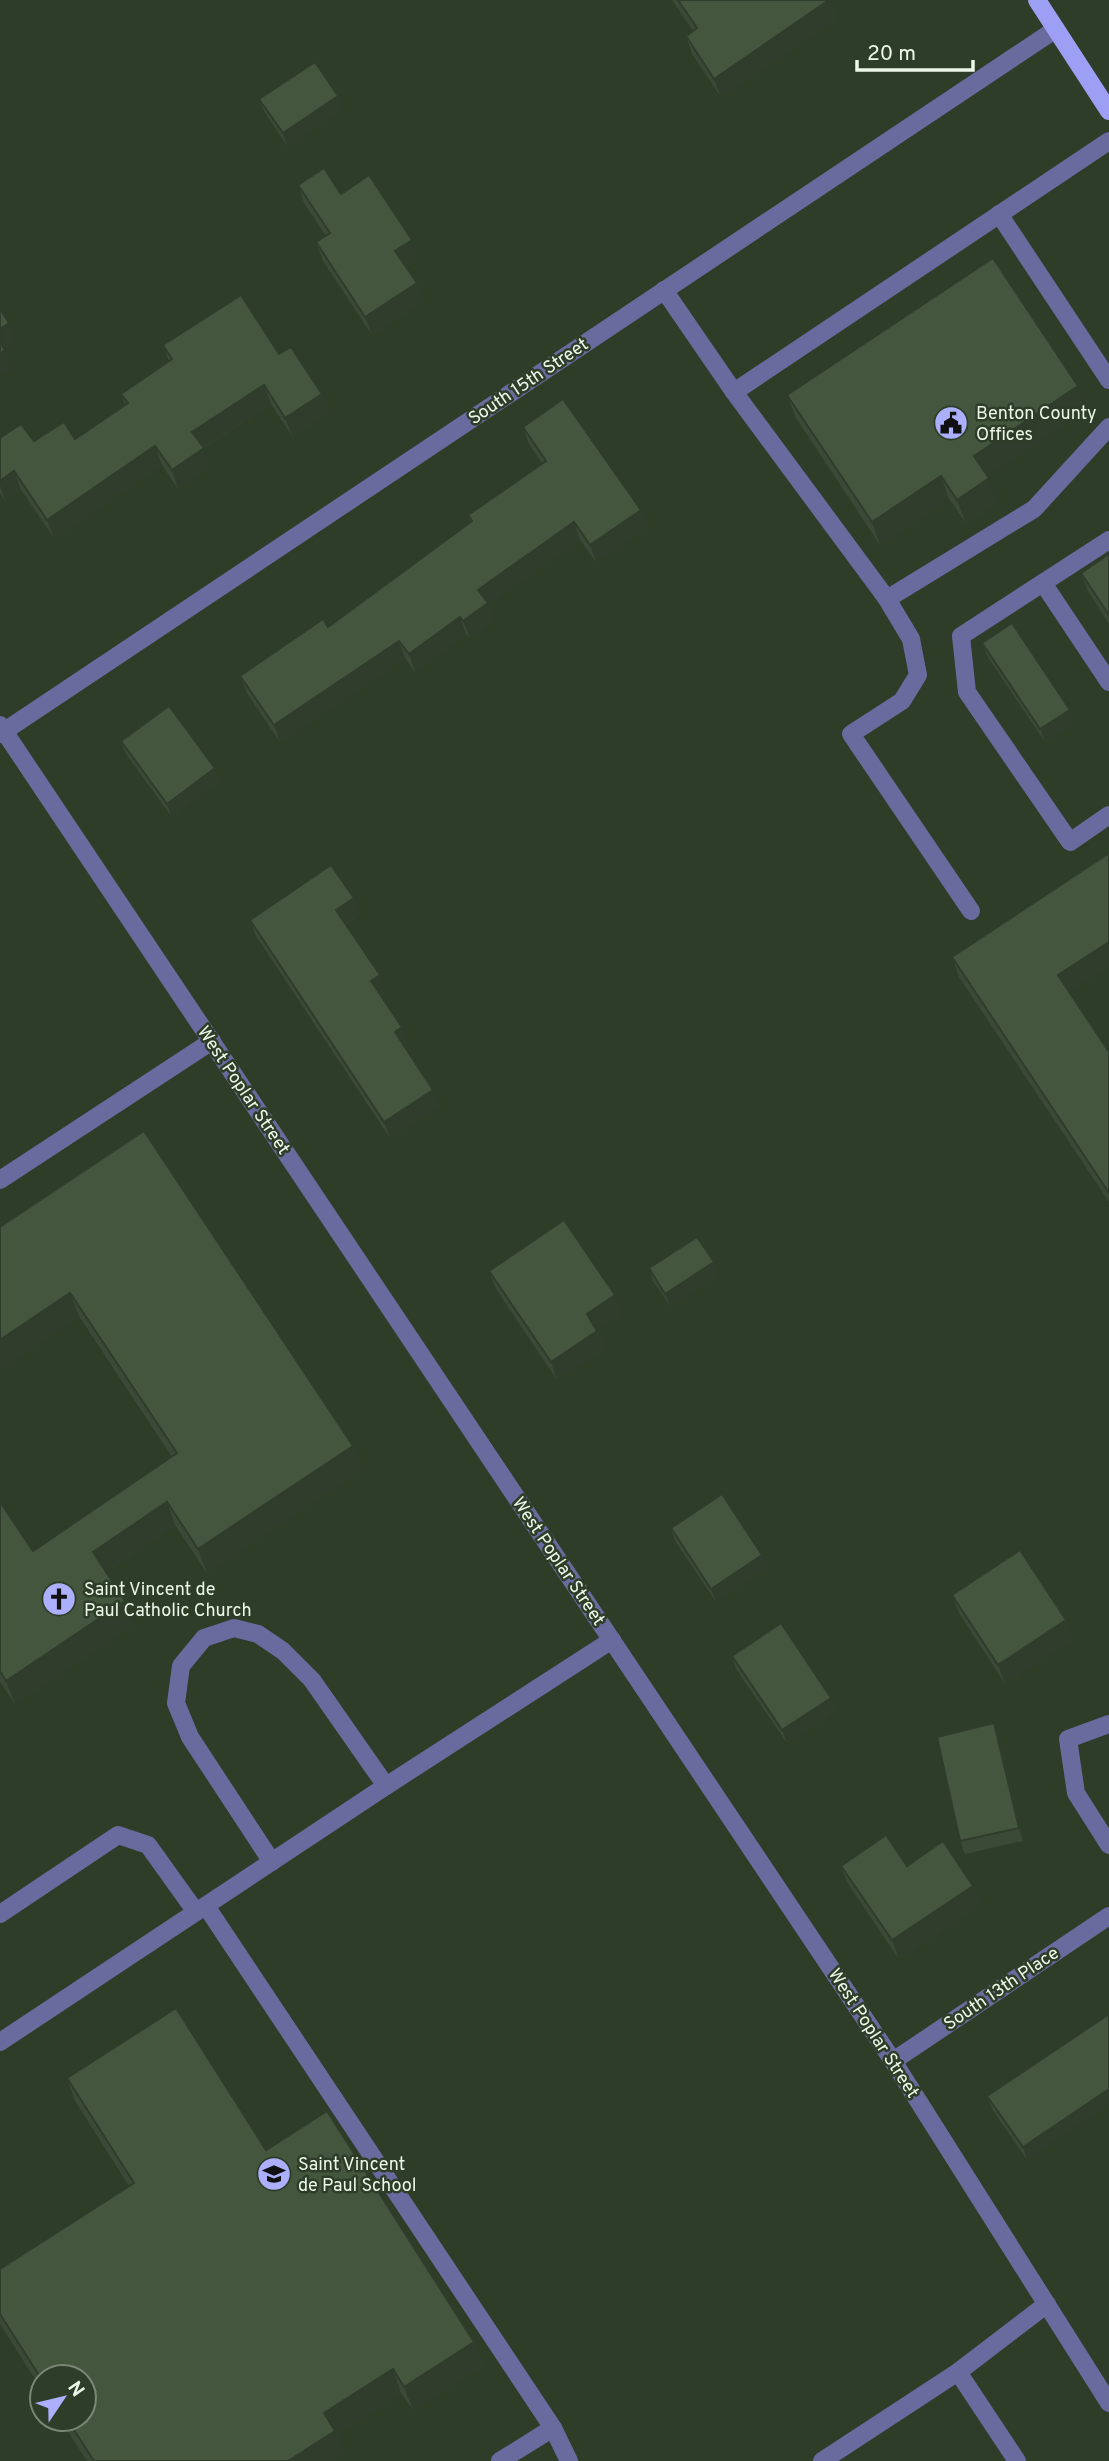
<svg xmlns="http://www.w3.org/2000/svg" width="1109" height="2461" font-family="Overpass,sans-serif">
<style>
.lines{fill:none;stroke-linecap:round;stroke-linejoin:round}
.minor{stroke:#696b9f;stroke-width:18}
.major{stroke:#9c9ff4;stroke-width:18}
.wall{fill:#3b4a36}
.shaded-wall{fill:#303c2c}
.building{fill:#45563f;stroke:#303c2c;stroke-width:2}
.labels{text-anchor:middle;stroke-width:5;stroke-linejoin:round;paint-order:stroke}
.street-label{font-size:18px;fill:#edf7e9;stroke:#2d3d27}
.poi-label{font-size:18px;fill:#edf7e9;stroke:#2d3d27;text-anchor:start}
</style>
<rect width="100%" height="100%" fill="#2d3d27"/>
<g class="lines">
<g class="minor">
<path d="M 1109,141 L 734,392 L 887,599 L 1034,509 L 1109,427"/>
<path d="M 999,214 L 1109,380"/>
<path d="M 664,290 L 734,392"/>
<path d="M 1109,540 L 961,636 L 967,692 L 1070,842 L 1109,815"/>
<path d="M 1043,583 L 1109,682"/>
<path d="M 887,599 L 911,639 L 918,675 L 902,701 L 851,734 L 971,911"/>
<path d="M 0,725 L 893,2061 L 1109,2403"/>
<path d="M 0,734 L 1056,29"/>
<path d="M 0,1180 L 212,1041"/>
<path d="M 1109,1724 L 1068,1739 L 1076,1793 L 1109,1845"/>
<path d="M 272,1862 L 190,1737 L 176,1703 L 181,1666 L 204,1638 L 234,1628 L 258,1634 L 283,1651 L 312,1680 L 386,1786"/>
<path d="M 206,1906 L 553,2428 L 569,2461"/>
<path d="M 0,1914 L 118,1835 L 148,1845 L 196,1912"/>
<path d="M 0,2042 L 386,1786 L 612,1640"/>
<path d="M 893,2061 L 1109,1916"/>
<path d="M 958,2372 L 1017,2461"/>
<path d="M 500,2461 L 553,2428"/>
<path d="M 822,2461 L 958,2372 L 1047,2304"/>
</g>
<path class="major" d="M 1037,0 L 1109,111"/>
</g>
<g class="wall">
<path d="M 672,0 L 829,0 L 836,19 L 721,97 L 692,54 L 686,36 L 693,31 Z"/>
<path d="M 338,96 L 342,109 L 287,146 L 264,111 L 259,99 Z"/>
<path d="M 298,185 L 341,194 L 418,258 L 406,267 L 417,283 L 423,301 L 372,335 L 323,261 L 316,242 L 326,236 L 304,203 Z"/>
<path d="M 163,345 L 279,354 L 322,394 L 329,412 L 292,436 L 271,404 L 203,448 L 210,467 L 178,489 L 162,465 L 54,538 L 21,490 L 5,501 L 0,493 L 0,438 L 34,441 L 75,439 L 125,405 L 121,394 L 169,362 Z"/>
<path d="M 787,395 L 1087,409 L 987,476 L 998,502 L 966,523 L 949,499 L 880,545 L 796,418 Z"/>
<path d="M 523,427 L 641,510 L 647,527 L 596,562 L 580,540 L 488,604 L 494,620 L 470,638 L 466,634 L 415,672 L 405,658 L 280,742 L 247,693 L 240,676 L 328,627 L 470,522 L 468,515 L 542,463 L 529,444 Z"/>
<path d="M 1109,554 L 1109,624 L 1088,591 L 1081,573 Z"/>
<path d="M 982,643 L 1070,710 L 1074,723 L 1045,742 L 987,656 Z"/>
<path d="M 121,741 L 220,781 L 171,816 L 126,754 Z"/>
<path d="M 1109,853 L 1109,966 L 1069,992 L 1109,1052 L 1109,1202 L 959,977 L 952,957 Z"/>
<path d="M 354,898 L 360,914 L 346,924 L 386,991 L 381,995 L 408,1043 L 404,1046 L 433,1090 L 439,1106 L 390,1138 L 256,936 L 250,920 Z"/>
<path d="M 0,1227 L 353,1446 L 362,1470 L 207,1573 L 175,1525 L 106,1572 L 134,1624 L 15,1704 L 0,1682 L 0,1502 L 33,1551 L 172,1457 L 79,1316 L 0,1369 Z"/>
<path d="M 649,1268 L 718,1275 L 670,1306 L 653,1281 Z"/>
<path d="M 489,1271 L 621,1314 L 597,1330 L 604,1349 L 557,1380 L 496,1289 Z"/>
<path d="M 671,1528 L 762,1555 L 767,1567 L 716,1602 L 675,1541 Z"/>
<path d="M 952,1595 L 1066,1620 L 1073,1639 L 1005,1684 L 959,1613 Z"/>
<path d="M 732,1656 L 835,1710 L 787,1743 L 736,1669 Z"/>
<path d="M 999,1736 L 1023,1841 L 965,1854 L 960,1841 Z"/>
<path d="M 841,1866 L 907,1866 L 973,1886 L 980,1904 L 899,1959 L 848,1884 Z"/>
<path d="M 1109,2014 L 1027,2160 L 992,2109 L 987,2096 Z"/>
<path d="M 67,2078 L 266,2150 L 474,2342 L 483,2366 L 413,2410 L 401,2393 L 337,2434 L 344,2454 L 333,2461 L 87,2461 L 60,2419 L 84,2419 L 42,2377 L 42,2390 L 0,2324 L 0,2269 L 129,2186 L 75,2101 Z"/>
</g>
<g class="shaded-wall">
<path d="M 829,0 L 836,19 L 721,97 L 714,79 Z"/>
<path d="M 338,96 L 342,109 L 287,146 L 283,133 Z"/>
<path d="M 412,240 L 418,258 L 402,269 L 395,251 Z"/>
<path d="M 417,283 L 423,301 L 372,335 L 365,317 Z"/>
<path d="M 9,323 L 16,342 L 1,352 L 0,329 Z"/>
<path d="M 5,350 L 12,369 L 0,376 L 0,354 Z"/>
<path d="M 264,385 L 271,404 L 199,450 L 192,432 Z"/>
<path d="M 1078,386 L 1087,409 L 983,479 L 974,456 Z"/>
<path d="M 322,394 L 329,412 L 292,436 L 285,418 Z"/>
<path d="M 155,446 L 162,465 L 54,538 L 47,520 Z"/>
<path d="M 204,448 L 210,467 L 178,489 L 172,470 Z"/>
<path d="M 14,471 L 21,490 L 5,501 L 0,486 L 0,481 Z"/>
<path d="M 941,476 L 949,499 L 880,545 L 872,522 Z"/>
<path d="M 989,478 L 998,502 L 966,523 L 957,500 Z"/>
<path d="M 641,510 L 647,527 L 596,562 L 590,545 Z"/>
<path d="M 574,522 L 580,540 L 488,604 L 494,620 L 470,638 L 463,621 L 478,590 Z"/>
<path d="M 460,617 L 466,634 L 415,672 L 409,654 Z"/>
<path d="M 399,641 L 405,658 L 280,742 L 274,725 Z"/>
<path d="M 1070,710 L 1074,723 L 1045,742 L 1040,729 Z"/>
<path d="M 215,768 L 220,781 L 171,816 L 167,804 Z"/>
<path d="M 354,898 L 360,914 L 342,926 L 336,910 Z"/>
<path d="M 1109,942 L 1109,966 L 1065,995 L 1058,975 Z"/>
<path d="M 380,975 L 386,991 L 377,997 L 371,981 Z"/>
<path d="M 402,1027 L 408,1043 L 401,1048 L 395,1032 Z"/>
<path d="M 433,1090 L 439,1106 L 390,1138 L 384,1122 Z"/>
<path d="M 714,1262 L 718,1275 L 670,1306 L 665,1294 Z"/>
<path d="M 70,1293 L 79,1316 L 0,1369 L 0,1340 Z"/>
<path d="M 615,1295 L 621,1314 L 593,1333 L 587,1314 Z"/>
<path d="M 597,1331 L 604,1349 L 557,1380 L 551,1362 Z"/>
<path d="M 353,1446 L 362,1470 L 207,1573 L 198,1549 Z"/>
<path d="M 167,1502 L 175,1525 L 101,1575 L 93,1552 Z"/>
<path d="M 762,1555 L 767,1567 L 716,1602 L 711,1589 Z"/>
<path d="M 125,1601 L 134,1624 L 15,1704 L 6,1681 Z"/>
<path d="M 1066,1620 L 1073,1639 L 1005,1684 L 998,1665 Z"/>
<path d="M 831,1698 L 835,1710 L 787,1743 L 782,1730 Z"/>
<path d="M 994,1723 L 999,1736 L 1023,1841 L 1019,1828 Z"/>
<path d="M 973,1886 L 980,1904 L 899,1959 L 892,1940 Z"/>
<path d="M 1109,2089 L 1109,2105 L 1027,2160 L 1023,2147 Z"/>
<path d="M 474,2342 L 483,2366 L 413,2410 L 404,2387 Z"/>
<path d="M 393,2369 L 401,2393 L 337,2434 L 344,2454 L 333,2461 L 288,2461 L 324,2413 Z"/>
</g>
<g class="building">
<path d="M 678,0 L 829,0 L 714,79 L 686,36 L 697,28 Z"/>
<path d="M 315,62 L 338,96 L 283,133 L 259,99 Z"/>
<path d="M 324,168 L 341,194 L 369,175 L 412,240 L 395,251 L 417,283 L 365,317 L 316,242 L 330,233 L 298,185 Z"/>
<path d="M 993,258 L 1078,386 L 974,456 L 989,478 L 957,500 L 941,476 L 872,522 L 787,395 Z"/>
<path d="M 241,295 L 279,354 L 291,347 L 322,394 L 285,418 L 264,385 L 192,432 L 204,448 L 172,470 L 155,446 L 47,520 L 14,471 L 0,481 L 0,438 L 21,424 L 34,441 L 64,422 L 75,439 L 128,403 L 121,394 L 172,359 L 163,345 Z"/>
<path d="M 0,309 L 9,323 L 0,329 Z"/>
<path d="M 0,343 L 5,350 L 0,354 Z"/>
<path d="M 563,399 L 641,510 L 590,545 L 574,522 L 478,590 L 488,603 L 463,621 L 460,617 L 409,654 L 399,641 L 274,725 L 240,676 L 323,619 L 328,627 L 472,521 L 468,515 L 546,461 L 523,427 Z"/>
<path d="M 1109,554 L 1109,615 L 1081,573 Z"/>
<path d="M 1012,623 L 1070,710 L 1040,729 L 982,643 Z"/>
<path d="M 169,706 L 215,768 L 167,804 L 121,741 Z"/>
<path d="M 1109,853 L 1109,942 L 1058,975 L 1109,1052 L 1109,1193 L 952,957 Z"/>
<path d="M 331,865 L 354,898 L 336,910 L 380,975 L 371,981 L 402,1027 L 395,1032 L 433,1090 L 384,1122 L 250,920 Z"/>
<path d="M 144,1131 L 353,1446 L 198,1549 L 167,1502 L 93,1552 L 125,1601 L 6,1681 L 0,1671 L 0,1502 L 33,1551 L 177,1453 L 70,1293 L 0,1340 L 0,1227 Z"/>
<path d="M 564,1220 L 615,1295 L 587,1314 L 597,1331 L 551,1362 L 489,1271 Z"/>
<path d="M 697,1237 L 714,1262 L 665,1294 L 649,1268 Z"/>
<path d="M 722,1494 L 762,1555 L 711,1589 L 671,1528 Z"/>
<path d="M 1020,1550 L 1066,1620 L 998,1665 L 952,1595 Z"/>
<path d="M 781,1623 L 831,1698 L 782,1730 L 732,1656 Z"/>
<path d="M 994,1723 L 1019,1828 L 960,1841 L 937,1737 Z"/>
<path d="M 886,1835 L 907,1866 L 943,1841 L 973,1886 L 892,1940 L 841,1866 Z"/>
<path d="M 176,2008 L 266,2150 L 327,2111 L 474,2342 L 404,2387 L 393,2369 L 324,2413 L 335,2431 L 288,2461 L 94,2461 L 67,2419 L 84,2419 L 84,2377 L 42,2377 L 42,2380 L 0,2314 L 0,2269 L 134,2183 L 67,2078 Z"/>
<path d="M 1109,2014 L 1109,2089 L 1023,2147 L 987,2096 Z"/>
</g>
<defs>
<g id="civic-disc" transform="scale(1.75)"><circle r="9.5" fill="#acaffb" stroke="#2d3d27"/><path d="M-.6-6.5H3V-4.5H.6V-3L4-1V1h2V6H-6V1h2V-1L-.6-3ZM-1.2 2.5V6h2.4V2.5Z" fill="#111"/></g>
<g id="church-disc" transform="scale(1.75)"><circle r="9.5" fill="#acaffb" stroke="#2d3d27"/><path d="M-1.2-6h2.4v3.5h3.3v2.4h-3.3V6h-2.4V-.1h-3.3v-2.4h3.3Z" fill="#111"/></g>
<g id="school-disc" transform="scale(1.75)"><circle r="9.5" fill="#acaffb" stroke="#2d3d27"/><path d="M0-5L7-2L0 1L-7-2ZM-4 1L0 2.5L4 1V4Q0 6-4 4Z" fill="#111"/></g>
</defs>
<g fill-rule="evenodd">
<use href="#civic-disc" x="951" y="423"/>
<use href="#church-disc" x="59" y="1599"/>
<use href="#school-disc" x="274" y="2174"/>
</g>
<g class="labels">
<g class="street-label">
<text transform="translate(528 381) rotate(-34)" y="6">South 15th Street</text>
<text transform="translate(244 1090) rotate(56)" y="6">West Poplar Street</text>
<text transform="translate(559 1561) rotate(56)" y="6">West Poplar Street</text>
<text transform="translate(1001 1988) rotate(-34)" y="6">South 13th Place</text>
<text transform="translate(874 2033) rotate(57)" y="6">West Poplar Street</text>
</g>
<g class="poi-label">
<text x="976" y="419">Benton County<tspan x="976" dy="21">Offices</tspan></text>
<text x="84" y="1595">Saint Vincent de<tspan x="84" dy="21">Paul Catholic Church</tspan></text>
<text x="298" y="2170">Saint Vincent<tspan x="298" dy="21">de Paul School</tspan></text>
</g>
</g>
<g transform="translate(63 2398) rotate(55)"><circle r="33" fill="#2d3d27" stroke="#7a8775" stroke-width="2"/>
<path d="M0-5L12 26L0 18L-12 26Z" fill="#acaffb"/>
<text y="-10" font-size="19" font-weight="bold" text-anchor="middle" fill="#edf7e9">N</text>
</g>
<path d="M857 60v10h116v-10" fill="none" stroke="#edf7e9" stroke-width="3.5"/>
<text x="867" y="60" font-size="21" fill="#edf7e9" stroke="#2d3d27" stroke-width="5" paint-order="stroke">20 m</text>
</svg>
